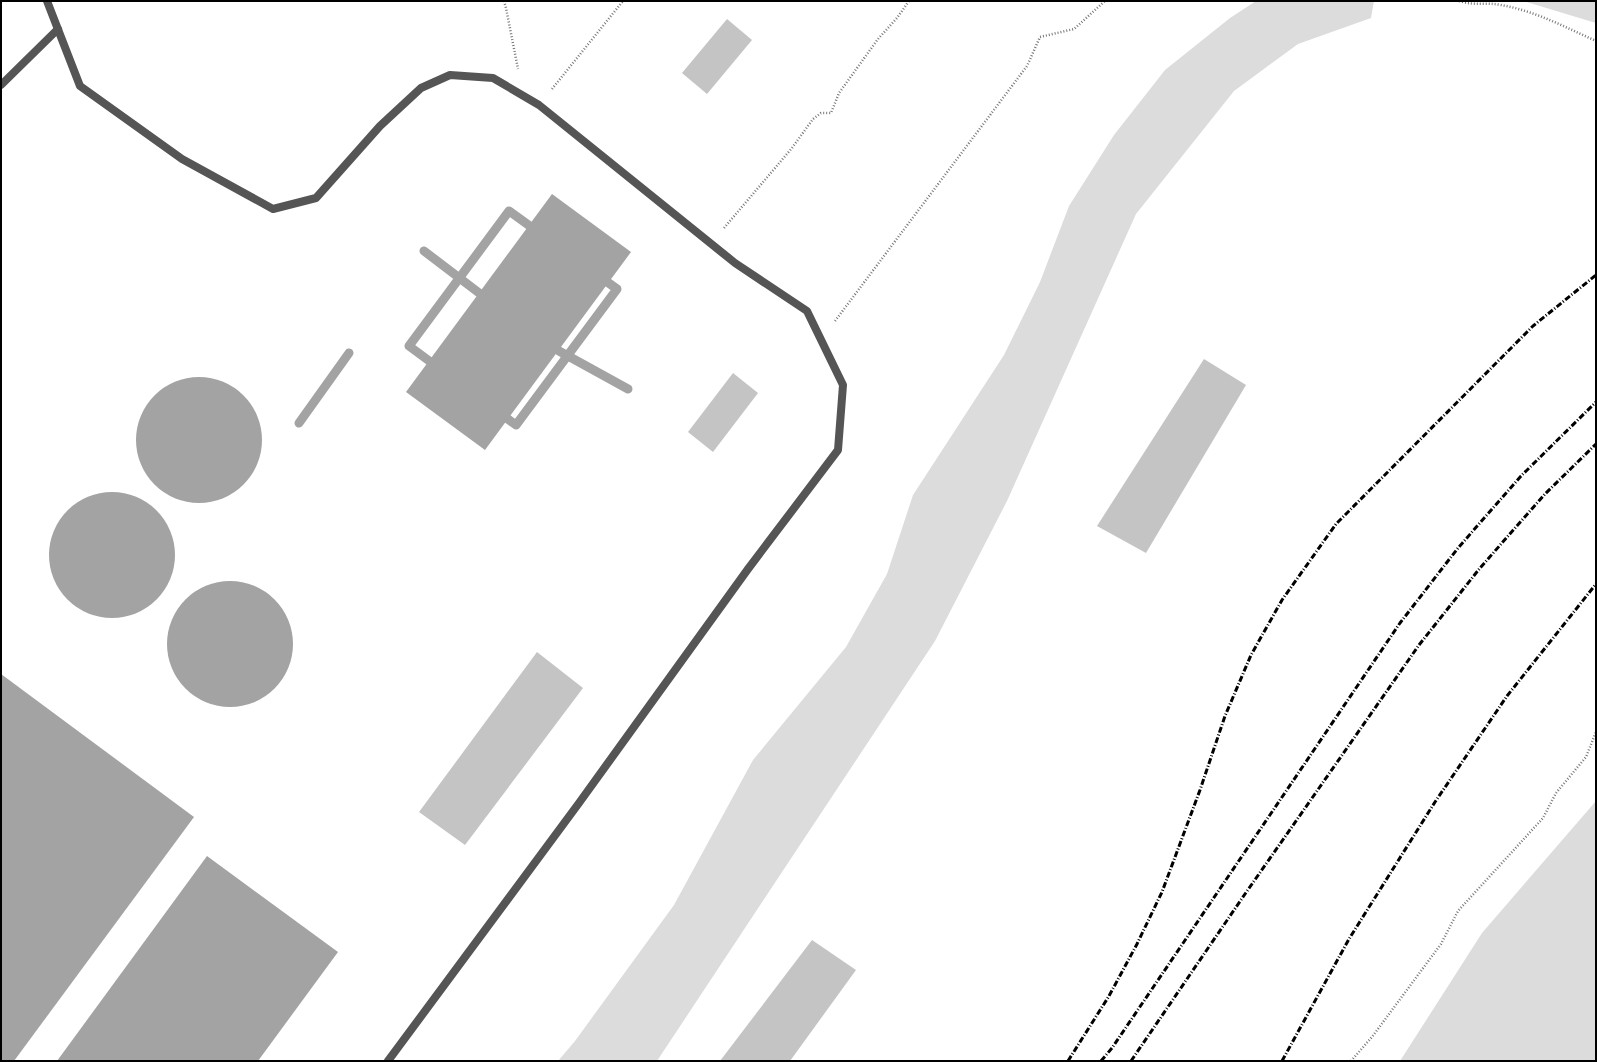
<svg xmlns="http://www.w3.org/2000/svg" width="1597" height="1062" font-family="Cabin,sans-serif">
<style>
.green{fill:#dcdcdc}
.water{fill:#a3a3a3}
.lines{fill:none;stroke-linecap:round;stroke-linejoin:round}
.stream{stroke:#a3a3a3;stroke-width:9}
.building{fill:#c4c4c4}
.path{stroke:#777;stroke-width:2.5;stroke-dasharray:1 2;stroke-linecap:butt}
.lane{stroke:#555;stroke-width:8}
.rail{stroke:#000;stroke-width:3;stroke-dasharray:6 2 1 2;stroke-linecap:butt}
</style>
<rect width="100%" height="100%" fill="#fff"/>
<g class="green">
<path d="M 1256,1 L 1374,1 L 1371,18 L 1298,44 L 1234,91 L 1136,214 L 1007,501 L 935,641 L 657,1061 L 558,1061 L 575,1041 L 674,905 L 753,760 L 846,647 L 887,574 L 913,495 L 1004,355 L 1040,282 L 1069,206 L 1114,135 L 1165,70 L 1230,18 Z"/>
<path d="M 1523,1 L 1596,1 L 1596,23 Z"/>
<path d="M 1596,801 L 1596,1061 L 1400,1061 L 1482,933 Z"/>
</g>
<g class="water">
<path d="M 552,194 L 631,252 L 485,450 L 406,392 Z"/>
<circle cx="199" cy="440" r="63"/>
<circle cx="112" cy="555" r="63"/>
<circle cx="230" cy="644" r="63"/>
<path d="M 1,674 L 194,817 L 14,1061 L 1,1061 Z"/>
<path d="M 207,856 L 338,952 L 258,1061 L 57,1061 Z"/>
</g>
<g class="lines">
<g class="stream">
<path d="M 509,211 L 617,289 L 516,425 L 409,346 Z"/>
<path d="M 424,251 L 487,299"/>
<path d="M 550,344 L 559,351 L 628,389"/>
<path d="M 299,423 L 349,353"/>
</g>
</g>
<g class="building">
<path d="M 727,19 L 752,40 L 707,94 L 682,73 Z"/>
<path d="M 1204,359 L 1246,385 L 1146,553 L 1097,526 Z"/>
<path d="M 733,373 L 758,393 L 713,452 L 688,432 Z"/>
<path d="M 537,652 L 583,688 L 465,845 L 419,812 Z"/>
<path d="M 812,940 L 856,970 L 790,1061 L 720,1061 Z"/>
</g>
<g class="lines">
<g class="path">
<path d="M 504,1 L 506,8 L 518,69"/>
<path d="M 1459,1 C 1475,6 1486,2 1501,5 C 1535,11 1565,27 1596,41"/>
<path d="M 552,89 L 623,1"/>
<path d="M 724,228 L 792,148 L 813,119 L 821,113 L 831,113 L 839,93 L 878,39 L 897,18 L 909,1"/>
<path d="M 835,321 L 1027,66 L 1040,37 L 1074,29 L 1105,1"/>
<path d="M 1351,1061 L 1372,1037 L 1441,944 L 1458,911 L 1543,818 L 1556,793 L 1586,757 L 1596,732"/>
</g>
<g class="lane">
<path d="M 47,1 L 80,86 L 182,159 L 273,209 L 316,198 L 380,126 L 421,88 L 450,75 L 493,78 L 539,105 L 735,263 L 807,311 L 843,385 L 838,450 L 748,569 L 579,803 L 388,1061"/>
<path d="M 1,85 L 58,29"/>
</g>
<g class="rail">
<path d="M 1068,1061 L 1109,996 L 1137,944 L 1162,892 L 1200,790 L 1225,716 L 1251,655 L 1282,600 L 1336,524 L 1533,326 L 1596,275"/>
<path d="M 1101,1061 L 1112,1048 L 1400,623 L 1458,548 L 1521,476 L 1596,402"/>
<path d="M 1131,1061 L 1245,894 L 1419,645 L 1480,568 L 1545,494 L 1596,444"/>
<path d="M 1282,1061 L 1349,939 L 1435,802 L 1507,696 L 1596,584"/>
</g>
</g>
<rect width="1597" height="1062" fill="none" stroke="#000000" stroke-width="4"/>
</svg>
